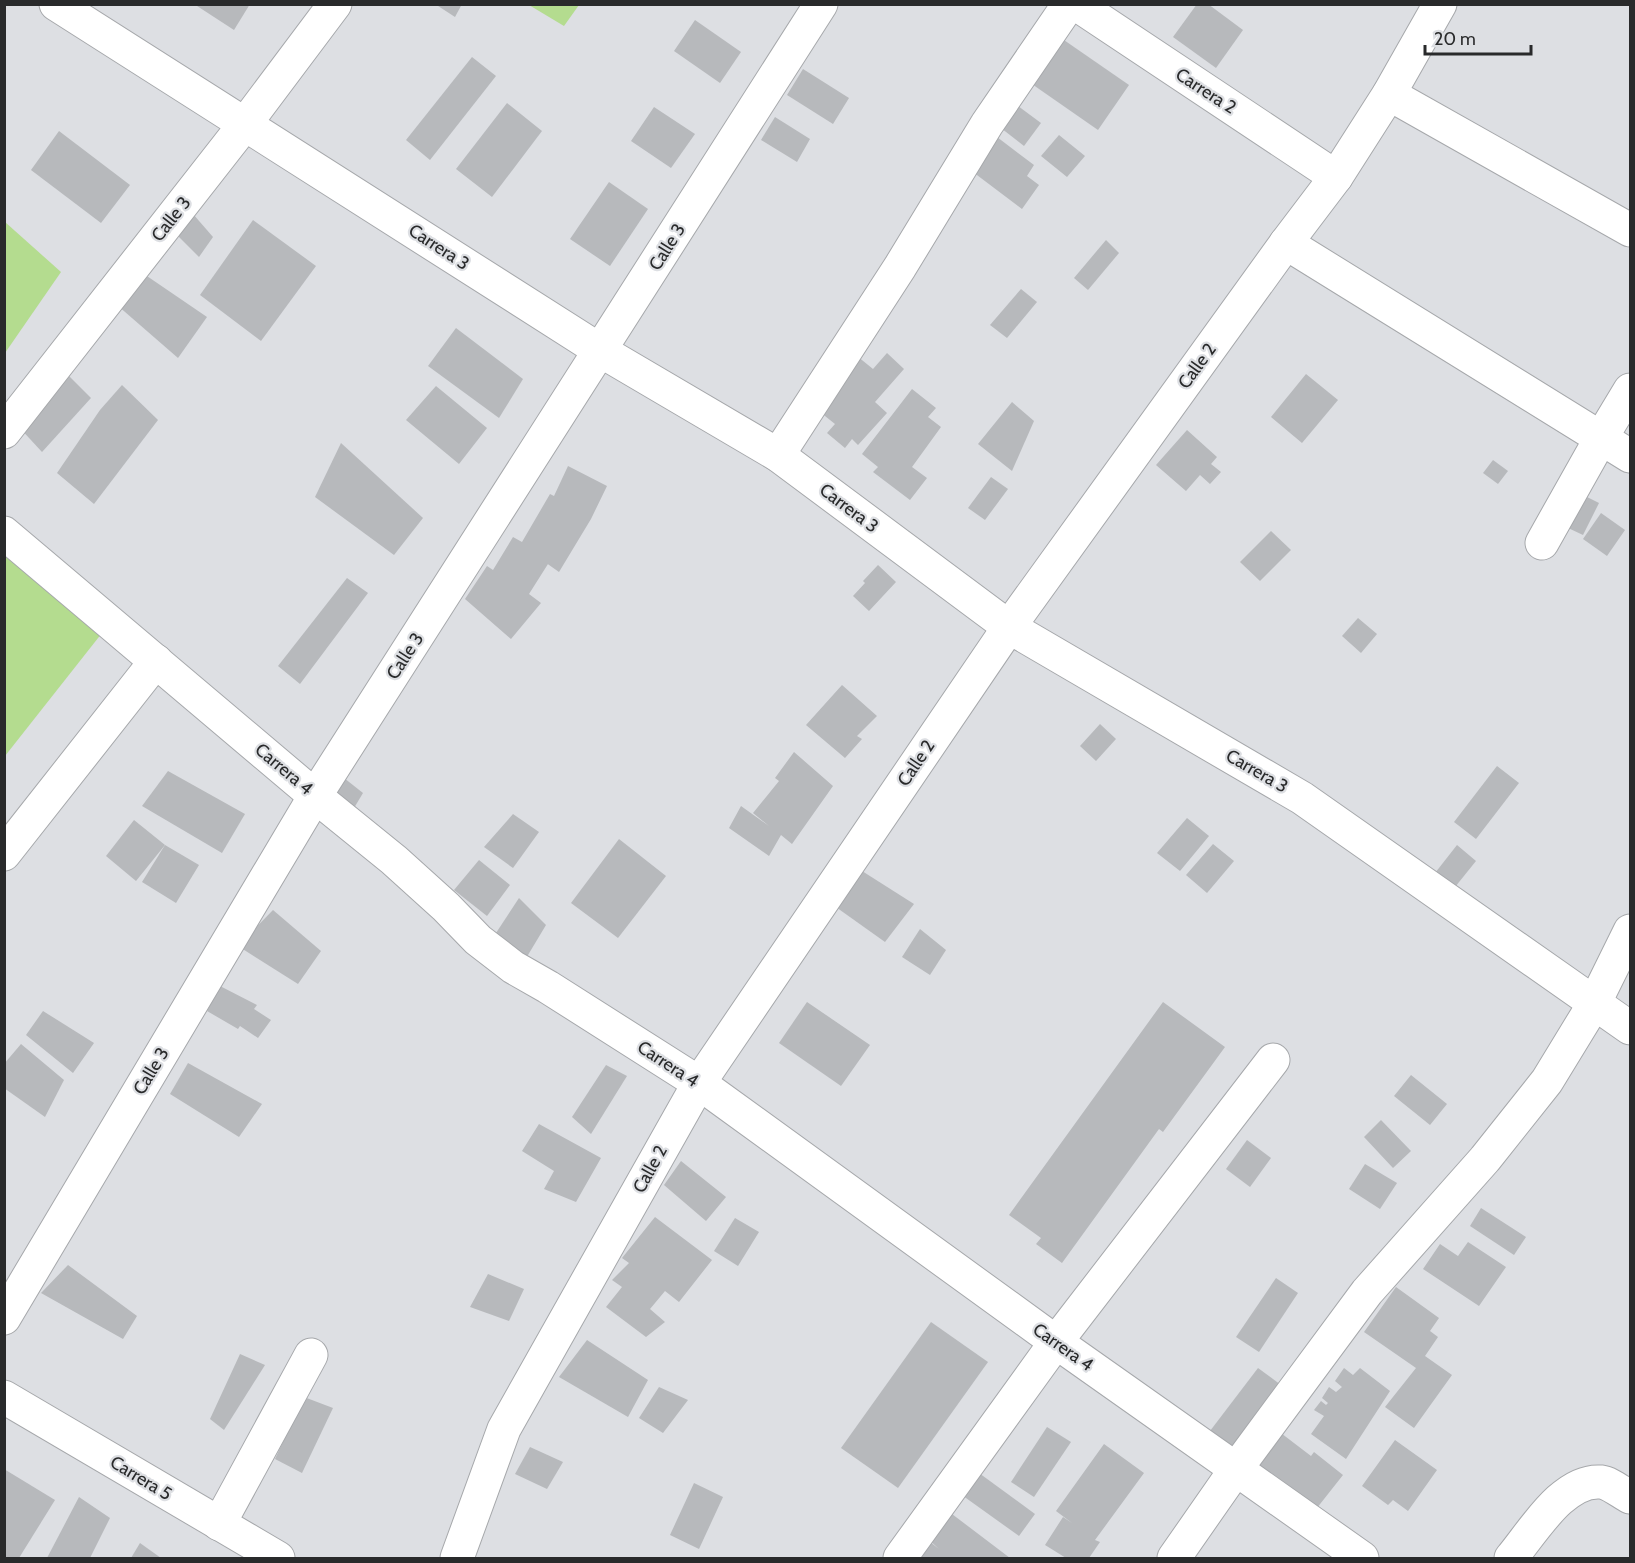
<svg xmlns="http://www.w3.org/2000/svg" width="1635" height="1563" font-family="Cabin,sans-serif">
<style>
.green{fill:#b4dc8f}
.building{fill:#b7b9bc}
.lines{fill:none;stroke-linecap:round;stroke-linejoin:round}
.street-casing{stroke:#a6a8ab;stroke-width:35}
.street{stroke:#fff;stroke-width:33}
.labels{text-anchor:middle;stroke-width:4.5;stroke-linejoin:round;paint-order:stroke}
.street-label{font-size:18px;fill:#292a2b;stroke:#dddfe3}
</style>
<rect width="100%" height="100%" fill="#dddfe3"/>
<g class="green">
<path d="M 529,5 L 579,5 L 564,26 Z"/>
<path d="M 5,222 L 61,272 L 5,353 Z"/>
<path d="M 5,556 L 102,633 L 5,756 Z"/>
</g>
<g class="building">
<path d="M 194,4 L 250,4 L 234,30 Z"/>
<path d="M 435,4 L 462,4 L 455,17 Z"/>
<path d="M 1197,4 L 1208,4 L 1243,30 L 1216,68 L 1173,37 Z"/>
<path d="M 695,20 L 741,52 L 720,83 L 674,51 Z"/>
<path d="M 1061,38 L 1129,85 L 1098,130 L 1029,82 Z"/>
<path d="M 472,57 L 496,76 L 430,160 L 406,140 Z"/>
<path d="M 803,69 L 849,98 L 833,124 L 787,95 Z"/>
<path d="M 507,103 L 542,131 L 492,197 L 456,169 Z"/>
<path d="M 1014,103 L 1041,123 L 1024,146 L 997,125 Z"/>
<path d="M 654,107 L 695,134 L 671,168 L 631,141 Z"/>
<path d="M 775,117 L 810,139 L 797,162 L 761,140 Z"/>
<path d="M 59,131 L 130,185 L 101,223 L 31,170 Z"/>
<path d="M 1059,135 L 1085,156 L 1067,177 L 1041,156 Z"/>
<path d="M 997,137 L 1034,165 L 1027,176 L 1039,185 L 1022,209 L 965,166 Z"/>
<path d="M 609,182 L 648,209 L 610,266 L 570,239 Z"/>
<path d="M 193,214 L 213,237 L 199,257 L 176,234 Z"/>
<path d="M 253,220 L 316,266 L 261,341 L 200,295 Z"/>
<path d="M 1106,240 L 1119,253 L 1088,290 L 1074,278 Z"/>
<path d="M 141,272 L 207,317 L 178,358 L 117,305 Z"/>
<path d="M 1021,289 L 1037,302 L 1007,338 L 990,325 Z"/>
<path d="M 456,328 L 523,379 L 499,418 L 428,366 Z"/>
<path d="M 887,353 L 904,369 L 875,402 L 887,413 L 858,445 L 852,439 L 845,448 L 827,433 L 835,424 L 815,408 L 857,356 L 873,369 Z"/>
<path d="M 65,372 L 91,398 L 42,452 L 18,426 Z"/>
<path d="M 1306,374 L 1338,400 L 1302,443 L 1271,417 Z"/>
<path d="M 122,385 L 158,420 L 94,504 L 57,473 L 100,410 Z"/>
<path d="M 436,386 L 487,428 L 459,464 L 406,420 Z"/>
<path d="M 912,389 L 936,408 L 928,417 L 941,427 L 912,467 L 927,478 L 910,500 L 873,472 L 878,467 L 862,454 Z"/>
<path d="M 1012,402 L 1034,421 L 1012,471 L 978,444 Z"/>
<path d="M 1187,430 L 1217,457 L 1211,464 L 1221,472 L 1210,484 L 1200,475 L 1186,491 L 1156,465 Z"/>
<path d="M 341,443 L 423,518 L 394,555 L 315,497 Z"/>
<path d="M 1493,460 L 1508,471 L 1498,484 L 1483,473 Z"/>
<path d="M 568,466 L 607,486 L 591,519 L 559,572 L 542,560 L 548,564 L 529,594 L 541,603 L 511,639 L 465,599 L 487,566 L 493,570 L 513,537 L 522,542 L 550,494 L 554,496 Z"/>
<path d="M 991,477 L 1008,489 L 985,520 L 968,508 Z"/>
<path d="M 1583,495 L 1599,503 L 1583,535 L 1566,527 Z"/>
<path d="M 1601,513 L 1625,530 L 1607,556 L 1583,539 Z"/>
<path d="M 1271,531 L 1291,550 L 1260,581 L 1240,562 Z"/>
<path d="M 878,565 L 896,582 L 869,611 L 853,596 L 865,583 L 863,581 Z"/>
<path d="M 347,578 L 368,593 L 300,684 L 278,666 Z"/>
<path d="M 1358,618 L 1377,634 L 1361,653 L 1342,636 Z"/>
<path d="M 842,685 L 877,716 L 857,736 L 862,739 L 845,758 L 806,725 Z"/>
<path d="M 1100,724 L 1116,739 L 1096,761 L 1080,746 Z"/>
<path d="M 794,752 L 833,786 L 792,844 L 781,835 L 769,856 L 729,828 L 741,806 L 769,826 L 753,813 L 779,781 L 775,778 Z"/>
<path d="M 1497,766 L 1519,783 L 1476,839 L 1454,822 Z"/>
<path d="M 168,771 L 245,814 L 222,853 L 142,806 Z"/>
<path d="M 344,778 L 363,793 L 348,818 L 326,802 Z"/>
<path d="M 513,814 L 539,832 L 513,868 L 484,847 Z"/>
<path d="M 1187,818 L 1209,836 L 1180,871 L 1157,853 Z"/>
<path d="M 134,820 L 165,845 L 136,881 L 106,856 Z"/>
<path d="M 619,839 L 666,876 L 618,938 L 571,903 Z"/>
<path d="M 1213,844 L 1234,861 L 1207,893 L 1186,875 Z"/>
<path d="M 165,845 L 199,865 L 176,903 L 142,882 Z"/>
<path d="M 1457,845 L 1476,861 L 1447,897 L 1428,882 Z"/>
<path d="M 479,860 L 510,885 L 487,916 L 454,890 Z"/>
<path d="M 851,864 L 914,904 L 885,942 L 826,900 Z"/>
<path d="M 519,898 L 546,925 L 525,960 L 494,936 Z"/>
<path d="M 273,910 L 321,951 L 298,984 L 238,946 Z"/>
<path d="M 920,929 L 946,950 L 930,975 L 902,957 Z"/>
<path d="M 220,986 L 257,1005 L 254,1009 L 271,1020 L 258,1038 L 240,1026 L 238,1029 L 207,1011 Z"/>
<path d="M 807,1002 L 870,1045 L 841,1086 L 779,1043 Z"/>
<path d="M 1163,1002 L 1225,1047 L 1163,1132 L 1159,1129 L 1062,1263 L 1036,1244 L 1041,1238 L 1009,1215 Z"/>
<path d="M 43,1011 L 94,1043 L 73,1073 L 26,1035 Z"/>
<path d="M 21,1044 L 64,1080 L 45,1117 L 4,1088 L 4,1064 Z"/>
<path d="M 188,1063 L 262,1104 L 239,1137 L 170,1094 Z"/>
<path d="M 606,1065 L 627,1076 L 591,1134 L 572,1117 Z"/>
<path d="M 1411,1075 L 1447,1104 L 1430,1125 L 1394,1096 Z"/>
<path d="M 1381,1120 L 1411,1151 L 1393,1168 L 1364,1137 Z"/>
<path d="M 539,1124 L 601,1158 L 576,1202 L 544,1189 L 554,1171 L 522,1151 Z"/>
<path d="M 1247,1140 L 1271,1158 L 1250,1187 L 1226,1169 Z"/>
<path d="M 681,1161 L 726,1197 L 706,1221 L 664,1185 Z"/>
<path d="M 1365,1164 L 1397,1183 L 1380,1209 L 1349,1189 Z"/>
<path d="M 1481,1208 L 1526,1237 L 1514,1255 L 1470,1226 Z"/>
<path d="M 655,1217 L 712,1260 L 679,1302 L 665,1291 L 650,1309 L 665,1322 L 646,1337 L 606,1307 L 622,1287 L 612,1280 L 629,1263 L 622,1258 Z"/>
<path d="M 735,1218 L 759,1232 L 738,1266 L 714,1251 Z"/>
<path d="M 1468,1242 L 1506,1267 L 1479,1306 L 1423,1269 L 1440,1244 L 1458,1256 Z"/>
<path d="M 68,1265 L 137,1316 L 123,1339 L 41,1293 Z"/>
<path d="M 488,1274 L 524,1289 L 509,1321 L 470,1307 Z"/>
<path d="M 1276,1278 L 1298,1293 L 1259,1352 L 1236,1337 Z"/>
<path d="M 1396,1287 L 1439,1318 L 1430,1331 L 1438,1337 L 1425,1356 L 1452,1375 L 1414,1428 L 1385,1407 L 1416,1368 L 1364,1332 Z"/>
<path d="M 931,1322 L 988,1362 L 898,1488 L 841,1448 Z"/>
<path d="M 587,1340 L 648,1380 L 628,1417 L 559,1377 Z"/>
<path d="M 240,1354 L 265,1365 L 224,1430 L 210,1419 Z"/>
<path d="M 1258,1368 L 1281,1385 L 1233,1448 L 1210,1431 Z"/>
<path d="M 1344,1368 L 1353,1375 L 1360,1368 L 1390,1391 L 1346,1459 L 1311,1434 L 1324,1416 L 1314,1410 L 1321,1401 L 1326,1405 L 1328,1403 L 1322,1398 L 1329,1387 L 1336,1392 L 1342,1387 L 1335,1381 Z"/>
<path d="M 659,1387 L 688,1400 L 663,1433 L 639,1418 Z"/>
<path d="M 304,1397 L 333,1408 L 302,1473 L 275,1459 Z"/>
<path d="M 1047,1427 L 1071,1442 L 1034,1497 L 1011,1482 Z"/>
<path d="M 1273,1427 L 1311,1456 L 1314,1452 L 1343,1475 L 1313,1513 L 1245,1462 Z"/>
<path d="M 1395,1440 L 1437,1470 L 1408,1511 L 1393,1500 L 1388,1505 L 1362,1486 Z"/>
<path d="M 1104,1444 L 1144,1473 L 1095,1540 L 1100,1542 L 1089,1558 L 1066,1558 L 1045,1545 L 1063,1517 L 1072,1523 L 1056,1511 Z"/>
<path d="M 530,1447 L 563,1462 L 547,1489 L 515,1474 Z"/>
<path d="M 968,1465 L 1035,1514 L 1019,1536 L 952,1488 Z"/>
<path d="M 4,1469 L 55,1500 L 19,1558 L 4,1558 Z"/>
<path d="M 694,1483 L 723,1497 L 699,1549 L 670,1535 Z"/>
<path d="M 79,1497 L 110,1518 L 90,1558 L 47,1558 Z"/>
<path d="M 948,1511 L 1010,1558 L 909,1558 L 925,1538 L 939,1549 L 927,1538 Z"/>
<path d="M 140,1543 L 161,1558 L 131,1558 Z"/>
</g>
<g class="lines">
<g class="street-casing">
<g id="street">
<path d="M 56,4 L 601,351 L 778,455 L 1009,627 L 1302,798 L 1630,1028"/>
<path d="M 1076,4 L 1336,177"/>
<path d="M 1389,94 L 1630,230"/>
<path d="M 1286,243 L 1630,456"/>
<path d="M 4,432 L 245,124 L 335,4"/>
<path d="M 778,455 L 900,267 L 987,124 L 1069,4"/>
<path d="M 4,533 L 315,796 L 394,860 L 446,907 L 478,940 L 513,967 L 548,987 L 699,1083 L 1056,1342 L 1362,1558"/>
<path d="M 1542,543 L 1601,438 L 1630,390"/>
<path d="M 4,854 L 156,661"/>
<path d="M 4,1318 L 315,796 L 821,4"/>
<path d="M 4,1397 L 278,1558"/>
<path d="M 219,1524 L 311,1355"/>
<path d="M 457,1558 L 504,1429 L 699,1083 L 1009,627 L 1286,243 L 1336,177 L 1389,94 L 1440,4"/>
<path d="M 900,1558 L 1056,1342 L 1273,1060"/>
<path d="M 1174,1558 L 1236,1469 L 1367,1292 L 1485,1159 L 1547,1081 L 1594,1004 L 1630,931"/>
<path d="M 1511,1558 C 1533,1532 1563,1479 1601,1482 C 1610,1483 1622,1493 1630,1497"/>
</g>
</g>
<use href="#street" class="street"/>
</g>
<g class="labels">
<g class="street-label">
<text transform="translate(1206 91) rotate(33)" y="6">Carrera 2</text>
<text transform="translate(171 219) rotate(-52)" y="6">Calle 3</text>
<text transform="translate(439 247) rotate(33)" y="6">Carrera 3</text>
<text transform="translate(667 247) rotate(-58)" y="6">Calle 3</text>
<text transform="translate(1197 366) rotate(-54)" y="6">Calle 2</text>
<text transform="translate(849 508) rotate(37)" y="6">Carrera 3</text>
<text transform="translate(405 656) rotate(-57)" y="6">Calle 3</text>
<text transform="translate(916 763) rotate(-56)" y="6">Calle 2</text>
<text transform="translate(284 769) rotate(40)" y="6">Carrera 4</text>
<text transform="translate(1257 771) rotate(30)" y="6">Carrera 3</text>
<text transform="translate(668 1064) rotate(33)" y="6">Carrera 4</text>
<text transform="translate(151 1071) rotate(-59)" y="6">Calle 3</text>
<text transform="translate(650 1169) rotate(-61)" y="6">Calle 2</text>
<text transform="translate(1063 1347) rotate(35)" y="6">Carrera 4</text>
<text transform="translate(141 1478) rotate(31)" y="6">Carrera 5</text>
</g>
</g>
<rect width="1635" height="1563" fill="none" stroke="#292a2b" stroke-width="12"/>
<path d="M1425 45v9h106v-9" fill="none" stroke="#292a2b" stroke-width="3"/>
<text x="1434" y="45" font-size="18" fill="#292a2b" stroke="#dddfe3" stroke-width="4.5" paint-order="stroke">20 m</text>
</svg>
